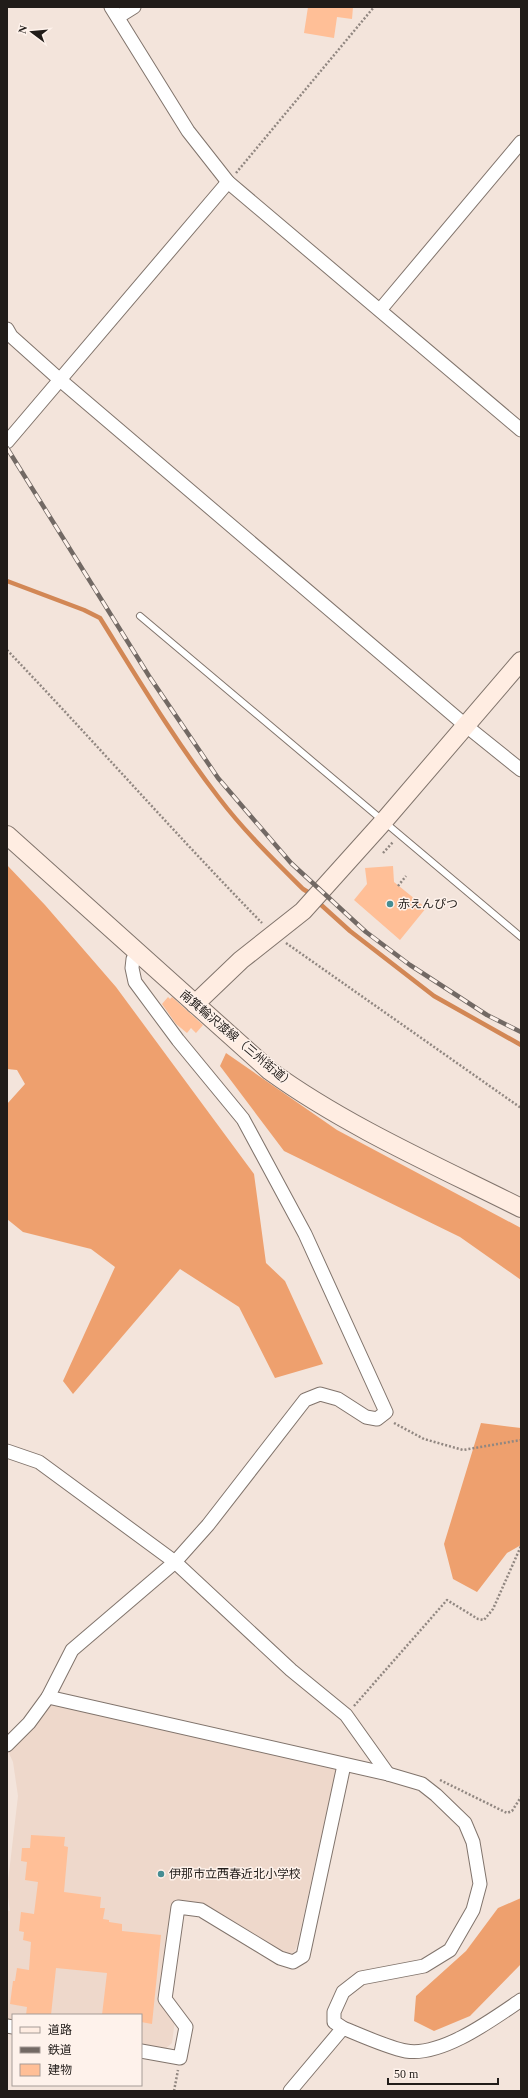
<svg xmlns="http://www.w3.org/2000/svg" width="528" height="2098" font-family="'Times New Roman','Noto Sans JP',serif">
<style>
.built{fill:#eed8cb}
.forest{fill:#eea06e}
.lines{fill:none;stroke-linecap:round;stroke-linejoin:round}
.stream{stroke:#d28755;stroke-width:4.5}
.building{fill:#ffbf97}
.lane-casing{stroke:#81746c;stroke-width:8}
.street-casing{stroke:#81746c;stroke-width:15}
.secondary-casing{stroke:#81746c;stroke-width:20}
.path{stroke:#918781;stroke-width:2.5;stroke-dasharray:2 2;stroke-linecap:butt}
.lane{stroke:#fff;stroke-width:6}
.street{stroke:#fff;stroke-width:13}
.secondary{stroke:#ffede2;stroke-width:18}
.rail-casing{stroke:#726964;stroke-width:4.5}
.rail{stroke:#fef2eb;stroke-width:3;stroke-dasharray:9;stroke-linecap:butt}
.poi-dot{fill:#458d93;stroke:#fef2eb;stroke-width:1.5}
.labels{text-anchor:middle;stroke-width:3;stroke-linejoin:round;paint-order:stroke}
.poi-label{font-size:12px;fill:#211c19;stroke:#fef2eb;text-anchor:start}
.street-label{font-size:12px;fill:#211c19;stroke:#fef2eb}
</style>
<rect width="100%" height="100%" fill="#f3e4db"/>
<path class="built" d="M 48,1703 L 336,1769 L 297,1946 L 294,1952 L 288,1954 L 280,1952 L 201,1904 L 175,1900 L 158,1997 L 175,2020 L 172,2043 L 165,2049 L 141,2048 L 141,2015 L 13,2015 L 13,2023 L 7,2022 L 7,1910 L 10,1911 L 7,1890 L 18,1796 L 13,1762 L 7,1749 Z"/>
<g class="forest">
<path d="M 7,865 L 45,905 L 116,987 L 254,1174 L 266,1263 L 285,1281 L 323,1364 L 275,1378 L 239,1307 L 180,1269 L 73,1394 L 63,1381 L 115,1267 L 91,1249 L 23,1232 L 7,1219 L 7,1104 L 25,1084 L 17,1070 L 7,1069 Z"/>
<path d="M 226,1053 L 337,1130 L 521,1228 L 521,1280 L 460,1237 L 284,1151 L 220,1066 Z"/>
<path d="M 481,1423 L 521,1428 L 521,1545 L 507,1553 L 477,1592 L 453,1579 L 444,1544 Z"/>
<path d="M 521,1898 L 521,1964 L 470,2016 L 434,2031 L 414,2021 L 416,1996 L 466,1951 L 498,1908 Z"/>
</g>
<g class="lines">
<g class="stream">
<path d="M 7,581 L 84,610 L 100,618 C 138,679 175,741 219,798 C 244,831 274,860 303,889 L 311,894"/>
<path d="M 319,903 L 350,931 L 434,996 L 521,1045"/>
</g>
</g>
<g class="building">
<path d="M 308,7 L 353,7 L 352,19 L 337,17 L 334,38 L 304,33 Z"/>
<path d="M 393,866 L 394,882 L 426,908 L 400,940 L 354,900 L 367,884 L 365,868 Z"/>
<path d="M 168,997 L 170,999 L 172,997 L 203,1025 L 196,1033 L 191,1028 L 187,1033 L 176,1024 L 162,1004 Z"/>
<path d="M 31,1835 L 65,1837 L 64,1846 L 68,1847 L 64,1892 L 101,1897 L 100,1908 L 105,1908 L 103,1919 L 109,1920 L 109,1922 L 122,1924 L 122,1931 L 161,1935 L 152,2024 L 141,2022 L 141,2015 L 102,2015 L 107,1973 L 56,1968 L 51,2015 L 26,2015 L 27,2007 L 10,2004 L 13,1981 L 15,1981 L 17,1968 L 29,1970 L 31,1942 L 23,1940 L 24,1932 L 19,1931 L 21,1912 L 34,1914 L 38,1882 L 25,1880 L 27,1862 L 21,1861 L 22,1848 L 30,1848 Z"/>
</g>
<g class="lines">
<g class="lane-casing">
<path id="lane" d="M 140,616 L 521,937"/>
</g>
<g class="street-casing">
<g id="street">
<path d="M 111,7 L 188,131 L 228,182 L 521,430"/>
<path d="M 118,17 L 134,7"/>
<path d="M 380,310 L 521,142"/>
<path d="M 7,329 L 11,336 L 59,379 L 465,725 L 521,770"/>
<path d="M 7,442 L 228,182"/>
<path d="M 7,1451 L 39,1462 L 175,1562 L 291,1670 L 346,1715 L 388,1774"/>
<path d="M 48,1697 L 388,1774 L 422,1784 L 436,1795 L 465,1823 L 473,1842 L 480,1884 L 473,1910 L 450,1950 L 424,1966 L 361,1978 L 343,1992 L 334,2012 L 334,2022 L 343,2028 C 360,2035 389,2048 406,2051 C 442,2057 493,2019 521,2000"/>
<path d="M 7,1745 L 29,1723 L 48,1697 L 72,1650 L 175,1562 L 208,1525 L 305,1400 L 320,1394 L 338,1399 L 366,1417 L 377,1419 L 386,1412 L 305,1234 L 243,1119 L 178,1040 L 135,982 L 132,968 L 133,959 L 137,953"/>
<path d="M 7,2026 L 13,2027"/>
<path d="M 141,2051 L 180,2058 L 186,2027 L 165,1999 L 178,1907 L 201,1910 L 280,1958 L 293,1962 L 303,1956 L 344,1765"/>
<path d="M 290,2091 L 343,2028"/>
</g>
</g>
<g class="secondary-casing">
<g id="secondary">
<path d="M 7,835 L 270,1071 C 346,1126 437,1166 521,1208"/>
<path d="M 195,1004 L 241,960 L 303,911 L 383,822 L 521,661"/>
</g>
</g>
<g class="path">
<path d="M 236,173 L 374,7"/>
<path d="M 7,650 C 93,740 175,834 262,923"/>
<path d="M 383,853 L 393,842"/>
<path d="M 398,886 L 406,876"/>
<path d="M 286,943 L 521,1108"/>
<path d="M 394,1423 L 424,1439 L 463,1450 L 521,1440"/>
<path d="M 354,1706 L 447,1600 L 478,1619 L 484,1620 L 493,1609 L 521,1546"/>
<path d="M 440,1780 L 507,1813 L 512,1811 L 521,1797"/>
<path d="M 174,2091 L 178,2070"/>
</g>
<use href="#lane" class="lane"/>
<use href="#street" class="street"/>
<use href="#secondary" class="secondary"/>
<g class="rail-casing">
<path id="rail" d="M 7,448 L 149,676 L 218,778 L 291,863 L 366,932 L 410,965 L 487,1015 L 521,1032"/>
</g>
<use href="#rail" class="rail"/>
</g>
<g class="poi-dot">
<circle cx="390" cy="904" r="4"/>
<circle cx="161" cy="1874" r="4"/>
</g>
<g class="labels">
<g class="poi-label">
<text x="398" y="908">赤えんぴつ</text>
<text x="169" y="1878">伊那市立西春近北小学校</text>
</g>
<g class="street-label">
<text transform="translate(237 1039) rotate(40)" y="4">南箕輪沢渡線（三州街道）</text>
</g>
</g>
<rect width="528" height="2098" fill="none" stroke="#211c19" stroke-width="16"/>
<rect x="12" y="2014" width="130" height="72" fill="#fef2eb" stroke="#a69c97"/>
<rect x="20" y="2027" width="20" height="6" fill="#ffede2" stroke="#a69c97"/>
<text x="48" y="2034" font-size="12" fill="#211c19">道路</text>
<rect x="20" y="2047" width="20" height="6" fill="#726964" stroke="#a69c97"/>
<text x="48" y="2054" font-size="12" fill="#211c19">鉄道</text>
<rect x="20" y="2064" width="20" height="12" fill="#ffbf97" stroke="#a69c97"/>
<text x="48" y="2074" font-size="12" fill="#211c19">建物</text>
<g transform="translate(32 32) rotate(286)" stroke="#fef2eb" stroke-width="3" paint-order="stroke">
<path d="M0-3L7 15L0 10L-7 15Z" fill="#211c19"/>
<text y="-6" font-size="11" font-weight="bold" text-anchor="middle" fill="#211c19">N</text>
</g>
<path d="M388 2078v6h110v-6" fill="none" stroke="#211c19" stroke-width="2"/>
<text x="394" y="2078" font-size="12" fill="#211c19" stroke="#fef2eb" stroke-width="3" paint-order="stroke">50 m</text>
</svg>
